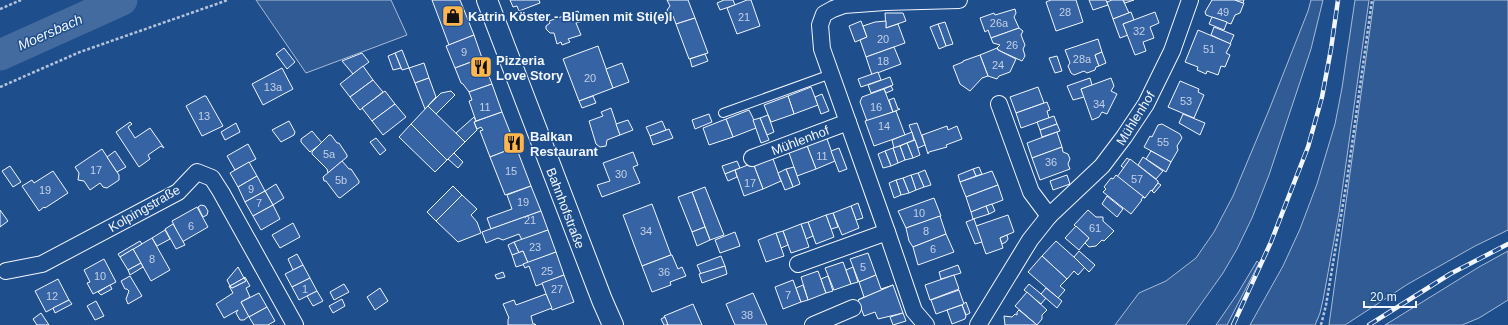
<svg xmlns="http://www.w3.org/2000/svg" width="1508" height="325" font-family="Helvetica,sans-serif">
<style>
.built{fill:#305b95;stroke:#a8bbd7}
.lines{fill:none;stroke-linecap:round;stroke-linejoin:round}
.river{stroke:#446ba0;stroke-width:31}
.building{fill:#3563a3;stroke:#f2f6ff}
.service-casing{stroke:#f2f6ff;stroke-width:10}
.minor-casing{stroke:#f2f6ff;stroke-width:18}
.tertiary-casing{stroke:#f2f6ff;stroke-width:22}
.path{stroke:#b3c4dc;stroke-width:2.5;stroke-dasharray:3 2;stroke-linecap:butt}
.service{stroke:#1f4e8c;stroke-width:8}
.minor{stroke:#1f4e8c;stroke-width:16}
.tertiary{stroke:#1f4e8c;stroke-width:20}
.rail-casing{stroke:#f2f6ff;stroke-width:4.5}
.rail{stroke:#1f4e8c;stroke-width:3;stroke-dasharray:9;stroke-linecap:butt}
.labels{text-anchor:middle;stroke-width:3;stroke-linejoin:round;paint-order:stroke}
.number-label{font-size:11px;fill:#c3d1e8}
.poi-label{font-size:13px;font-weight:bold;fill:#f2f6ff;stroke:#1f4e8c;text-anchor:start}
.street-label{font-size:13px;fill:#f2f6ff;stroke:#1f4e8c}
.water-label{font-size:14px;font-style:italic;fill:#f2f6ff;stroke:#1f4e8c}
</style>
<rect width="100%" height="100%" fill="#1f4e8c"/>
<g class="built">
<path d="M 256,0 L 391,0 L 407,35 L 306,73 Z"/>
<path d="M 1311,0 L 1323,0 L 1311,49 L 1269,175 L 1252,218 L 1237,249 L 1223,273 L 1186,325 L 1115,325 L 1139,293 L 1166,281 L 1196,258 L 1214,232 L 1233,196 L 1269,110 L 1308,11 Z"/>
<path d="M 1355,0 L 1369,0 L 1339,213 L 1323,300 L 1320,313 L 1315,325 L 1250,325 L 1283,266 L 1300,229 L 1317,184 L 1335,124 L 1342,88 Z"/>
<path d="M 1374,0 L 1508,0 L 1508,230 L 1475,246 L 1408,284 L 1345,325 L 1329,325 Z"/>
<path d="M 1508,251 L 1508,300 L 1479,318 L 1462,325 L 1385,325 L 1479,267 Z"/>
<path d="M 1257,261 L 1259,263 L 1227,325 L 1216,325 L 1238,293 Z"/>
</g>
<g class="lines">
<path class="river" d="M 0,55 L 122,0"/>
</g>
<g class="building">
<path d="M 432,0 L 460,0 L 474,35 L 449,45 Z"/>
<path d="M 510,0 L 539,0 L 540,3 L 519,11 L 517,6 L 513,7 Z"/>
<path d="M 667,0 L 688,0 L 695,18 L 676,24 L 673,16 L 668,15 L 667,10 L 670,6 Z"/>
<path d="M 724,0 L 733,0 L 735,5 L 720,10 L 717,3 Z"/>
<path d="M 747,0 L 751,0 L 760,26 L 737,34 L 727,8 Z"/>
<path d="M 1051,0 L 1076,0 L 1083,22 L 1056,31 L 1046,2 Z"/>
<path d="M 1089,0 L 1106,0 L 1108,5 L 1093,10 Z"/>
<path d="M 1112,0 L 1123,0 L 1129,13 L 1113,19 L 1107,2 Z"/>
<path d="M 1123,0 L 1134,0 L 1125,3 Z"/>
<path d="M 1212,0 L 1235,0 L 1244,3 L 1240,13 L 1235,15 L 1231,24 L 1206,15 L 1205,12 Z"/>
<path d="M 1235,0 L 1244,0 L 1243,3 Z"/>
<path d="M 1015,9 L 1016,13 L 1014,17 L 1019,28 L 991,38 L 988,30 L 985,32 L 980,18 L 994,13 L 995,15 Z"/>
<path d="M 578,11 L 583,21 L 576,23 L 581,35 L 568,39 L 570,42 L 562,45 L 561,42 L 557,44 L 554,33 L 550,33 L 546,29 L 546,26 L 550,23 L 549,21 Z"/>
<path d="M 1131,12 L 1134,20 L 1123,24 L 1128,35 L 1120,38 L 1113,19 Z"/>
<path d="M 1155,12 L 1159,23 L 1150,27 L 1154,38 L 1143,42 L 1146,51 L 1135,55 L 1123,24 Z"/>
<path d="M 885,13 L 903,13 L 906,21 L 886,28 Z"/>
<path d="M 1212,17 L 1227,22 L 1224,30 L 1209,24 Z"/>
<path d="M 695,18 L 708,53 L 689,59 L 676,24 Z"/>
<path d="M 861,21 L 867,37 L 855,42 L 849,26 Z"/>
<path d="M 886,21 L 886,28 L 898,24 L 905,43 L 866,57 L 860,40 L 867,37 L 863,26 L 875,22 Z"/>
<path d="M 945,22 L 953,44 L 946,46 L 938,24 Z"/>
<path d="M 938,24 L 946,46 L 939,49 L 930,27 Z"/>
<path d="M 1214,27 L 1234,35 L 1230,44 L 1211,35 Z"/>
<path d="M 1019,28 L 1023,31 L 1021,35 L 1025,45 L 1023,49 L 1025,56 L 1022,61 L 998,50 L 997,48 L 1000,45 L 993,43 L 991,38 Z"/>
<path d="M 1198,30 L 1231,44 L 1226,53 L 1230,55 L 1225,67 L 1221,66 L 1218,75 L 1207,71 L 1206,74 L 1197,70 L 1198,67 L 1185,62 Z"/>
<path d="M 474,35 L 482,58 L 455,68 L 446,46 Z"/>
<path d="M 1098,39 L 1102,52 L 1095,55 L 1099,66 L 1096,67 L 1095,70 L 1087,73 L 1084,71 L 1074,75 L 1071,73 L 1068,66 L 1070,63 L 1065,50 Z"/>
<path d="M 598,46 L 613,88 L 579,101 L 563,59 Z"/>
<path d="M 894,47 L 901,64 L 872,75 L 866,57 Z"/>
<path d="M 284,48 L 295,62 L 287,69 L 276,54 Z"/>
<path d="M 997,48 L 998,50 L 1016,59 L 1010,72 L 999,76 L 997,79 L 988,76 L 980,55 Z"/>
<path d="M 402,50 L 409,68 L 402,70 L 395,53 Z"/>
<path d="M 1102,52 L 1106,63 L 1099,66 L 1095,55 Z"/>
<path d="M 362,53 L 369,62 L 353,74 L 342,61 Z"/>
<path d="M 395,53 L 401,68 L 393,70 L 388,56 Z"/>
<path d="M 705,54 L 708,61 L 692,67 L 690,59 Z"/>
<path d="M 980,55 L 988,76 L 982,78 L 970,91 L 960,84 L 953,66 L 963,62 L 963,61 Z"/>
<path d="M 1057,56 L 1062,71 L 1055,73 L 1049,58 Z"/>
<path d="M 482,58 L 492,84 L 469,92 L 463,84 L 461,83 L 455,68 Z"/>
<path d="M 424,63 L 429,78 L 415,83 L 409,68 Z"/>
<path d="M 622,63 L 629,82 L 613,88 L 606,69 Z"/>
<path d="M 363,66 L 373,80 L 350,97 L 340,84 Z"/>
<path d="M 282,68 L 293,89 L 263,105 L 252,84 Z"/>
<path d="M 878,72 L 881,80 L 861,87 L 858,79 Z"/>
<path d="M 890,77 L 893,85 L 871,93 L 868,85 Z"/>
<path d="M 429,78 L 436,97 L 425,109 L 415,83 Z"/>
<path d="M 1090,78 L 1092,85 L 1081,89 L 1084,97 L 1073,100 L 1067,86 Z"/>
<path d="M 1111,78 L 1114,86 L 1111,91 L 1117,94 L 1107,114 L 1102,112 L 1099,117 L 1092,120 L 1081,89 Z"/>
<path d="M 373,80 L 383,92 L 360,110 L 350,97 Z"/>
<path d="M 1180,81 L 1199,89 L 1198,92 L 1204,95 L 1194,118 L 1168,107 Z"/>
<path d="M 492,84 L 502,112 L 476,121 L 469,101 L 472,100 L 469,92 Z"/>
<path d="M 891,86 L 893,90 L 886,93 L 884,89 Z"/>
<path d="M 811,87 L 818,105 L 794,114 L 788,96 Z"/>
<path d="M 1038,87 L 1044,103 L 1016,113 L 1010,97 Z"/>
<path d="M 884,89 L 893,112 L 867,121 L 860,102 L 862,97 Z"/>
<path d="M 385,91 L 395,104 L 372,121 L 362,108 Z"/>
<path d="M 451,91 L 455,95 L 436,114 L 428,106 L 441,93 Z"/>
<path d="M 822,94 L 829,111 L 821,114 L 815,97 Z"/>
<path d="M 204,96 L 206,96 L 223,126 L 202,136 L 186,106 Z"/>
<path d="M 593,96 L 596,103 L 582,108 L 579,101 Z"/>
<path d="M 788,96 L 794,114 L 771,122 L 764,105 Z"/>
<path d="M 894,98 L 898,109 L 900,109 L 893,112 L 889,100 Z"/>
<path d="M 1047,102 L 1050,110 L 1047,111 L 1049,118 L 1021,128 L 1016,113 Z"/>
<path d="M 395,104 L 406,117 L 383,135 L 372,121 Z"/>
<path d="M 428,106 L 465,142 L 447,160 L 411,124 Z"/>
<path d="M 611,108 L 620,135 L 607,140 L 606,146 L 600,147 L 596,144 L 589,121 L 603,116 L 601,112 Z"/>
<path d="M 749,110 L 753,118 L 756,128 L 733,137 L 726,119 Z"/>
<path d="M 896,111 L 905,135 L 874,146 L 865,121 Z"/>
<path d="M 502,112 L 516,147 L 490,157 L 480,131 L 483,130 L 481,127 L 477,129 L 474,122 Z"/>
<path d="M 709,114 L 712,122 L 695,129 L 692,120 Z"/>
<path d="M 1183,114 L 1205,123 L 1200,135 L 1179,123 Z"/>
<path d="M 768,115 L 774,132 L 767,135 L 760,118 Z"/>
<path d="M 1054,116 L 1057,124 L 1040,130 L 1037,122 Z"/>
<path d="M 474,117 L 476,121 L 474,122 L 477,130 L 465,142 L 456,133 Z"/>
<path d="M 760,118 L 769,140 L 761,143 L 753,120 Z"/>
<path d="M 726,119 L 733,137 L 709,145 L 703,128 Z"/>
<path d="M 628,120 L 633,130 L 620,135 L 616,124 Z"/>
<path d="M 289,121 L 295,132 L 294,135 L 281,142 L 272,130 Z"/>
<path d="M 662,121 L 666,130 L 650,136 L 646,127 Z"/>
<path d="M 130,122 L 132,124 L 128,127 L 135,138 L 150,128 L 164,148 L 161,146 L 148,155 L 150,159 L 139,167 L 116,132 Z"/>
<path d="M 236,123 L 240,132 L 225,140 L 221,132 Z"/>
<path d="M 917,123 L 925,145 L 918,148 L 909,125 Z"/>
<path d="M 411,124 L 447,160 L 435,172 L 399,137 Z"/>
<path d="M 1057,124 L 1060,131 L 1042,137 L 1040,130 Z"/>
<path d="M 1162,124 L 1180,134 L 1182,138 L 1177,146 L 1178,150 L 1171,162 L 1144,147 L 1150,136 L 1152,137 L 1158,125 Z"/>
<path d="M 947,126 L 948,130 L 957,126 L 962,139 L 946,145 L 947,147 L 929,152 L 928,154 L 922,135 Z"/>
<path d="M 669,129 L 673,138 L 653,145 L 650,136 Z"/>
<path d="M 312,131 L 322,143 L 310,152 L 301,142 L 301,139 Z"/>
<path d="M 912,132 L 914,140 L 894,148 L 892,140 Z"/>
<path d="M 1057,132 L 1062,147 L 1032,158 L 1027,143 Z"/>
<path d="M 329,135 L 331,135 L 337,143 L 339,143 L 347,155 L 347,157 L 328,173 L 327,169 L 312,154 L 312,152 Z"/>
<path d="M 826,136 L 835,161 L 816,169 L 806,143 Z"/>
<path d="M 376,138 L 386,150 L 380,155 L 370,142 Z"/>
<path d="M 915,140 L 920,155 L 913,158 L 907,143 Z"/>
<path d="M 806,143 L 816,169 L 797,176 L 788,150 Z"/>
<path d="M 907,143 L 913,158 L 905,160 L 900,146 Z"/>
<path d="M 248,144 L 256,159 L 235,170 L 227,156 Z"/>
<path d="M 900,146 L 905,160 L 898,163 L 893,148 Z"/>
<path d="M 516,147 L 531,186 L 505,195 L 490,157 Z"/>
<path d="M 1062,147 L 1063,152 L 1068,154 L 1070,159 L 1068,164 L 1070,169 L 1040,180 L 1032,158 Z"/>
<path d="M 839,148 L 847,169 L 839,172 L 831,151 Z"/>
<path d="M 893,148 L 898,163 L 891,166 L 885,151 Z"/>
<path d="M 102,149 L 119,175 L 119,180 L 107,188 L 103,187 L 100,183 L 90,190 L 84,181 L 78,180 L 79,173 L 75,167 Z"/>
<path d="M 115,151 L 126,167 L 117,172 L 107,157 Z"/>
<path d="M 885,151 L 891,166 L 883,168 L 878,154 Z"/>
<path d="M 1151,151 L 1171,162 L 1166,172 L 1146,159 Z"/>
<path d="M 633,152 L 638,165 L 633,167 L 640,183 L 602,197 L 597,185 L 610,181 L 603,163 Z"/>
<path d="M 454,153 L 463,162 L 458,168 L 448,159 Z"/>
<path d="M 772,156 L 781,181 L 763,189 L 753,163 Z"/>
<path d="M 1143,157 L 1163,171 L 1156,179 L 1138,165 Z"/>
<path d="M 1127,158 L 1130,160 L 1124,168 L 1121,166 Z"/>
<path d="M 1130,159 L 1158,181 L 1158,183 L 1152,191 L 1151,190 L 1145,198 L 1117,177 Z"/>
<path d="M 342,161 L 349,169 L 351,169 L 359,181 L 359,183 L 340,198 L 338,197 L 326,181 L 324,181 L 323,177 Z"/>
<path d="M 737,161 L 740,168 L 725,174 L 722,166 Z"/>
<path d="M 249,162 L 257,176 L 238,187 L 230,173 Z"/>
<path d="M 753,163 L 763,189 L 744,196 L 735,170 Z"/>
<path d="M 10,166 L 21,182 L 13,187 L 2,171 Z"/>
<path d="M 794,167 L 800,184 L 793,187 L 786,169 Z"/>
<path d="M 979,167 L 982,174 L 976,176 L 973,169 Z"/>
<path d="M 786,169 L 793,187 L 785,190 L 778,173 Z"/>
<path d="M 973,169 L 976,176 L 960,182 L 958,175 Z"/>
<path d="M 735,170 L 737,177 L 728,181 L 725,174 Z"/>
<path d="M 925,170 L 931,185 L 924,187 L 918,173 Z"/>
<path d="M 53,171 L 68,193 L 45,208 L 44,207 L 39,211 L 22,186 L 32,180 L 34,183 Z"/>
<path d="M 992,171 L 998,185 L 966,197 L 960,182 Z"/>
<path d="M 918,173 L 924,187 L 916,190 L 911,175 Z"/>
<path d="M 911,175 L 916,190 L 909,193 L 903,178 Z"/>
<path d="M 1067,175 L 1070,184 L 1053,190 L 1050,181 Z"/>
<path d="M 1116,175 L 1145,198 L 1143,197 L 1141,200 L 1142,200 L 1131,214 L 1103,192 L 1106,189 L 1104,187 L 1111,178 L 1113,179 Z"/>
<path d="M 257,176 L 265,191 L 245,202 L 238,187 Z"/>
<path d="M 903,178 L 909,193 L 901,195 L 896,180 Z"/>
<path d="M 896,180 L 901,195 L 894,198 L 889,183 Z"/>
<path d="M 1158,183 L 1161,185 L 1154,193 L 1152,191 Z"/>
<path d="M 276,184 L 284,198 L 273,205 L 265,191 Z"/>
<path d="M 998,185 L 1003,200 L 971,212 L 966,197 Z"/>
<path d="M 453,186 L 462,195 L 436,221 L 427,212 Z"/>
<path d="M 531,186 L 541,211 L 491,229 L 487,218 L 512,209 L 507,195 Z"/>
<path d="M 705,187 L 724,235 L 710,240 L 692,192 Z"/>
<path d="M 265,191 L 273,205 L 253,216 L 245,202 Z"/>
<path d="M 692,192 L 705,227 L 692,232 L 678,197 Z"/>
<path d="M 462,195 L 477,209 L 471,215 L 477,222 L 481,233 L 458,242 L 436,221 Z"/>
<path d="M 1107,196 L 1123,209 L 1117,217 L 1102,204 Z"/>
<path d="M 934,198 L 941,216 L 906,228 L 898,211 Z"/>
<path d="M 858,203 L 863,218 L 856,220 L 851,206 Z"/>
<path d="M 652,204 L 671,255 L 642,266 L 623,215 Z"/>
<path d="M 992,204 L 995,211 L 989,214 L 986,206 Z"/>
<path d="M 201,205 L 205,206 L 208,211 L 207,215 L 203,217 L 198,207 Z"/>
<path d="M 273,205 L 280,219 L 261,230 L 253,216 Z"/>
<path d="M 851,206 L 859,228 L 842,235 L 833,213 Z"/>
<path d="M 986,206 L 989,214 L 973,219 L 971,212 Z"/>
<path d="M 197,207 L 208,227 L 182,242 L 172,221 Z"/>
<path d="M 0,210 L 8,221 L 0,227 Z"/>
<path d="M 1088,210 L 1096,217 L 1103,217 L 1103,221 L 1114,231 L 1104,241 L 1102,240 L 1096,246 L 1089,247 L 1085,243 L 1089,238 L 1074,225 Z"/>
<path d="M 541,211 L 548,230 L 522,240 L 519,234 L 503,240 L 498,238 L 486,243 L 482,232 Z"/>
<path d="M 833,213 L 838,227 L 831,229 L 826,215 Z"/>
<path d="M 826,215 L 834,237 L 816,244 L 808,222 Z"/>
<path d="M 1008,215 L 1014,232 L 1000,238 L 1003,248 L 986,254 L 976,226 Z"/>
<path d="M 940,216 L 946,234 L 913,247 L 909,241 L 906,228 Z"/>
<path d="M 974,219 L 982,242 L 975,244 L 966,222 Z"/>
<path d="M 808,222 L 813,236 L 806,239 L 801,224 Z"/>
<path d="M 293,223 L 300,237 L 280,248 L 272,235 Z"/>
<path d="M 173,224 L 185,245 L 176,249 L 165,229 Z"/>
<path d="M 801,224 L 809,247 L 791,253 L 783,231 Z"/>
<path d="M 1076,226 L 1089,238 L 1079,250 L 1065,238 Z"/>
<path d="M 705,227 L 710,240 L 697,246 L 692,232 Z"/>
<path d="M 165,230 L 170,239 L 157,246 L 152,238 Z"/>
<path d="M 548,230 L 556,252 L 528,263 L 523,251 L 519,253 L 514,242 Z"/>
<path d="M 783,231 L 788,245 L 781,248 L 776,233 Z"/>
<path d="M 735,232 L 740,246 L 720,253 L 715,240 Z"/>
<path d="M 776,233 L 784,256 L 766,262 L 758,240 Z"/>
<path d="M 946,234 L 954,252 L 918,265 L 913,247 Z"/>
<path d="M 1007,235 L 1008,239 L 1006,242 L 1002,244 L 1000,238 Z"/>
<path d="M 152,238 L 170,270 L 151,281 L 133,249 Z"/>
<path d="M 140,241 L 142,244 L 120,257 L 118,254 Z"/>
<path d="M 1056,241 L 1085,267 L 1078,275 L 1074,271 L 1067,279 L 1042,256 Z"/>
<path d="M 514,242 L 519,253 L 512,255 L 508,245 Z"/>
<path d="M 133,249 L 141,263 L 128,270 L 120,257 Z"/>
<path d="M 523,251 L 528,263 L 516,267 L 512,255 Z"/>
<path d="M 1079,251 L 1095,265 L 1089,272 L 1074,257 Z"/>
<path d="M 556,252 L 564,275 L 536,286 L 529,266 L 525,268 L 523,264 Z"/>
<path d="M 868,253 L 876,275 L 859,282 L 850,259 Z"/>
<path d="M 297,254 L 303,265 L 293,270 L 288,259 Z"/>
<path d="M 671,255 L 672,255 L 678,269 L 682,267 L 686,276 L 670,282 L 671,285 L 652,292 L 642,266 Z"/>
<path d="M 721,256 L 725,266 L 701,274 L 697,265 Z"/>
<path d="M 1042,256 L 1067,279 L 1060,286 L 1065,290 L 1058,298 L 1028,272 Z"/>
<path d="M 104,259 L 116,282 L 93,294 L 87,283 L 90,282 L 84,270 Z"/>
<path d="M 843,262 L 851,284 L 834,290 L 825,268 Z"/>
<path d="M 141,263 L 143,267 L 130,275 L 128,270 Z"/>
<path d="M 303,265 L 310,278 L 292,287 L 285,274 Z"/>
<path d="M 958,265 L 961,273 L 941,279 L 939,272 Z"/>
<path d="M 725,266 L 727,274 L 702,283 L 699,274 Z"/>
<path d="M 238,267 L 244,278 L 230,286 L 227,280 Z"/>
<path d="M 853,267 L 858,282 L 851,284 L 846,270 Z"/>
<path d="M 818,271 L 826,293 L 808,300 L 801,277 Z"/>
<path d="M 503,272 L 505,277 L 497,279 L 495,275 Z"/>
<path d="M 564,275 L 574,302 L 552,310 L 542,283 Z"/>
<path d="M 876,275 L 881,289 L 893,285 L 858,300 L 864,297 L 859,282 Z"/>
<path d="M 954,275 L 959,289 L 930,300 L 925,285 Z"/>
<path d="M 130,276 L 142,296 L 128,304 L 126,299 L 129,291 L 127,289 L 125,289 L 121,281 Z"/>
<path d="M 828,276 L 833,291 L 826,293 L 821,279 Z"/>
<path d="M 245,277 L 250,286 L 246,288 L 250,297 L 241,302 L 249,316 L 244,320 L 240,320 L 236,313 L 238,310 L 224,318 L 216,304 L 233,293 L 229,286 L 232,288 L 246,281 L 244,278 Z"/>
<path d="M 244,278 L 246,281 L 232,288 L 230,286 Z"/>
<path d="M 310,278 L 317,291 L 299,300 L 292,287 Z"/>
<path d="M 58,279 L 69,300 L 46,312 L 35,291 Z"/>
<path d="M 793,280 L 801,302 L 783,309 L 775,287 Z"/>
<path d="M 344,284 L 349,292 L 334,300 L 330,292 Z"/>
<path d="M 1029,284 L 1046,298 L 1041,304 L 1024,290 Z"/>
<path d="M 110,285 L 112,289 L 101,295 L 98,292 Z"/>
<path d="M 803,285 L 808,300 L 801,302 L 796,288 Z"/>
<path d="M 893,285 L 903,313 L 878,319 L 875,312 L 864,316 L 858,300 Z"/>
<path d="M 380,288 L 388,301 L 375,310 L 367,297 Z"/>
<path d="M 1046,288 L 1062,301 L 1057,308 L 1041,294 Z"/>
<path d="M 959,290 L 964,304 L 936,314 L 931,300 Z"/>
<path d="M 317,291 L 323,301 L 313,306 L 307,296 Z"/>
<path d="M 1027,292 L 1047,310 L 1042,315 L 1042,319 L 1037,325 L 1015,306 Z"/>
<path d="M 259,293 L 267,307 L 249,317 L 241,302 Z"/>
<path d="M 753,293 L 767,325 L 735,325 L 726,304 Z"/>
<path d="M 546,294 L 552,308 L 531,316 L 533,324 L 535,324 L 536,325 L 508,325 L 508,319 L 509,318 L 503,304 L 514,300 L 516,305 Z"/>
<path d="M 342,299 L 345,306 L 333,313 L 329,306 Z"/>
<path d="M 69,300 L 72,304 L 55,313 L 53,308 Z"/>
<path d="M 96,301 L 104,316 L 95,320 L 87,306 Z"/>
<path d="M 966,302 L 970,313 L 966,315 L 962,305 Z"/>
<path d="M 693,304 L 702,325 L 668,325 L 664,316 Z"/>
<path d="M 962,305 L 966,316 L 965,319 L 952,324 L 947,310 Z"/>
<path d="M 267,307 L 275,321 L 268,325 L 254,325 L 249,317 Z"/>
<path d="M 1019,310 L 1037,325 L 1005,325 L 1004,316 L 1012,317 L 1015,314 L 1017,315 L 1017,312 Z"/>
<path d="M 41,313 L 49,325 L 37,325 L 33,319 Z"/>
<path d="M 903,313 L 906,321 L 893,325 L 890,317 Z"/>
<path d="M 665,317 L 668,325 L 664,325 L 661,319 Z"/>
</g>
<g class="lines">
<g class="service-casing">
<path id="service" d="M 723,113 L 831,74"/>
</g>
<g class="minor-casing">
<g id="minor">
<path d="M 999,104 L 1031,192 L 1049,216"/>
<path d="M 752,158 L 848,122"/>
<path d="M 798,264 L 887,232"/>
<path d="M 6,271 L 42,264 L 178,192 L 197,172 L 212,178 L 221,192 L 295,325"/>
<path d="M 813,325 L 853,308"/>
<path d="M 926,325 L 914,311 L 887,232 L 822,49 L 820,25 L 824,14 L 833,9 L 844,5 L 885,2 L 959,0"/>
<path d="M 978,325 L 1030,240 L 1049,216 L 1102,166 L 1124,137 L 1146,104 L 1172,51 L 1190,0"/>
</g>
</g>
<g class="tertiary-casing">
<path id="tertiary" d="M 487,0 L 602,300 L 613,325"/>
</g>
<g class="path">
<path d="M 0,9 L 21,0"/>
<path d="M 0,87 L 80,52 L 228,0"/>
<path d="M 1321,325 L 1326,305 L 1347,180 L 1372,0"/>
</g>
<use href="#service" class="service"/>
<use href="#minor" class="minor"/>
<use href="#tertiary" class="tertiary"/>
<g class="rail-casing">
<g id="rail">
<path d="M 1233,325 L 1271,242 L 1308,147 L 1322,97 L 1331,49 L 1338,0"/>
<path d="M 1369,325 L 1450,274 L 1508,244"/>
</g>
</g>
<use href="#rail" class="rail"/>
</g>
<defs>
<g id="shop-square" transform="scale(1.15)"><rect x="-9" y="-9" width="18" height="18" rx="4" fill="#ffb74d" stroke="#1f4e8c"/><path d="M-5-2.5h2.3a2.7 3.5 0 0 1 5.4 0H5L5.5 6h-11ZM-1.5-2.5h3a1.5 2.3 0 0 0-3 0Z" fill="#111"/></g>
<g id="restaurant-square" transform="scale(1.15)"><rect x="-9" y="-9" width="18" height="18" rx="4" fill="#ffb74d" stroke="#1f4e8c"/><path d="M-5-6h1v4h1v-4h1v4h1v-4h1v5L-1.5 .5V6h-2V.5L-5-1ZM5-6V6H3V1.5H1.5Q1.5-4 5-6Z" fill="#111"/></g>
</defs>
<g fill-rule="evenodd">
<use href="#shop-square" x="453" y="16"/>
<use href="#restaurant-square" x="481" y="67"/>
<use href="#restaurant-square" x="514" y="143"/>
</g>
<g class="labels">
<g class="number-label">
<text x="1065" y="16">28</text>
<text x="1223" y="16">49</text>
<text x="744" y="21">21</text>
<text x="999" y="27">26a</text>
<text x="1139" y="35">32</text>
<text x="883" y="43">20</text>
<text x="1012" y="49">26</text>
<text x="1209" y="53">51</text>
<text x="464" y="56">9</text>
<text x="1082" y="63">28a</text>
<text x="883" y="65">18</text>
<text x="998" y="69">24</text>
<text x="590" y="82">20</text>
<text x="273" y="91">13a</text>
<text x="1186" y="105">53</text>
<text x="1099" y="108">34</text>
<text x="485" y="111">11</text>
<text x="876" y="111">16</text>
<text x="204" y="120">13</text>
<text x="884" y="130">14</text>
<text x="1163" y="146">55</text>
<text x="329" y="158">5a</text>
<text x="822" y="160">11</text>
<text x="1051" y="166">36</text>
<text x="96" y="174">17</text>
<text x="511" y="175">15</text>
<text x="621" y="178">30</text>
<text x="1137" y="183">57</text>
<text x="341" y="184">5b</text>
<text x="750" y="187">17</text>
<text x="251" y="193">9</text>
<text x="45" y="194">19</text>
<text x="523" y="206">19</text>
<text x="259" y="207">7</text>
<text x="919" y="217">10</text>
<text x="530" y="224">21</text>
<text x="191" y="230">6</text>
<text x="1095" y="232">61</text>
<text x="646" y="235">34</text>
<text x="926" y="235">8</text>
<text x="535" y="251">23</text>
<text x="933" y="253">6</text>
<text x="152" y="263">8</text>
<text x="863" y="271">5</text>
<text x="547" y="275">25</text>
<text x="664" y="276">36</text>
<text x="100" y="280">10</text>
<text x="305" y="293">1</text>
<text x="557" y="293">27</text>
<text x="788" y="299">7</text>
<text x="52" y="300">12</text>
<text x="747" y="319">38</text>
</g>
<g class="poi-label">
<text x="468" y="21">Katrin Köster - Blumen mit Sti(e)l</text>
<text x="496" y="65">Pizzeria<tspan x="496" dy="15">Love Story</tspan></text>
<text x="530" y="141">Balkan<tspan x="530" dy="15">Restaurant</tspan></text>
</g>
<g class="street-label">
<text transform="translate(1135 118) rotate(-58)" y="5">Mühlenhof</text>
<text transform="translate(800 140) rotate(-21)" y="5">Mühlenhof</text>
<text transform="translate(144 208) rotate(-30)" y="5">Kolpingstraße</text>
<text transform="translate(566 208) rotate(69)" y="5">Bahnhofstraße</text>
</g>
<g class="water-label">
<text transform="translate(50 32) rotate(-24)" y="5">Moersbach</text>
</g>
</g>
<path d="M1364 301v6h52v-6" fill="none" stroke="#f2f6ff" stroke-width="2"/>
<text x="1370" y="301" font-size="12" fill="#f2f6ff" stroke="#1f4e8c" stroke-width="3" paint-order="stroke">20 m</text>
</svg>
